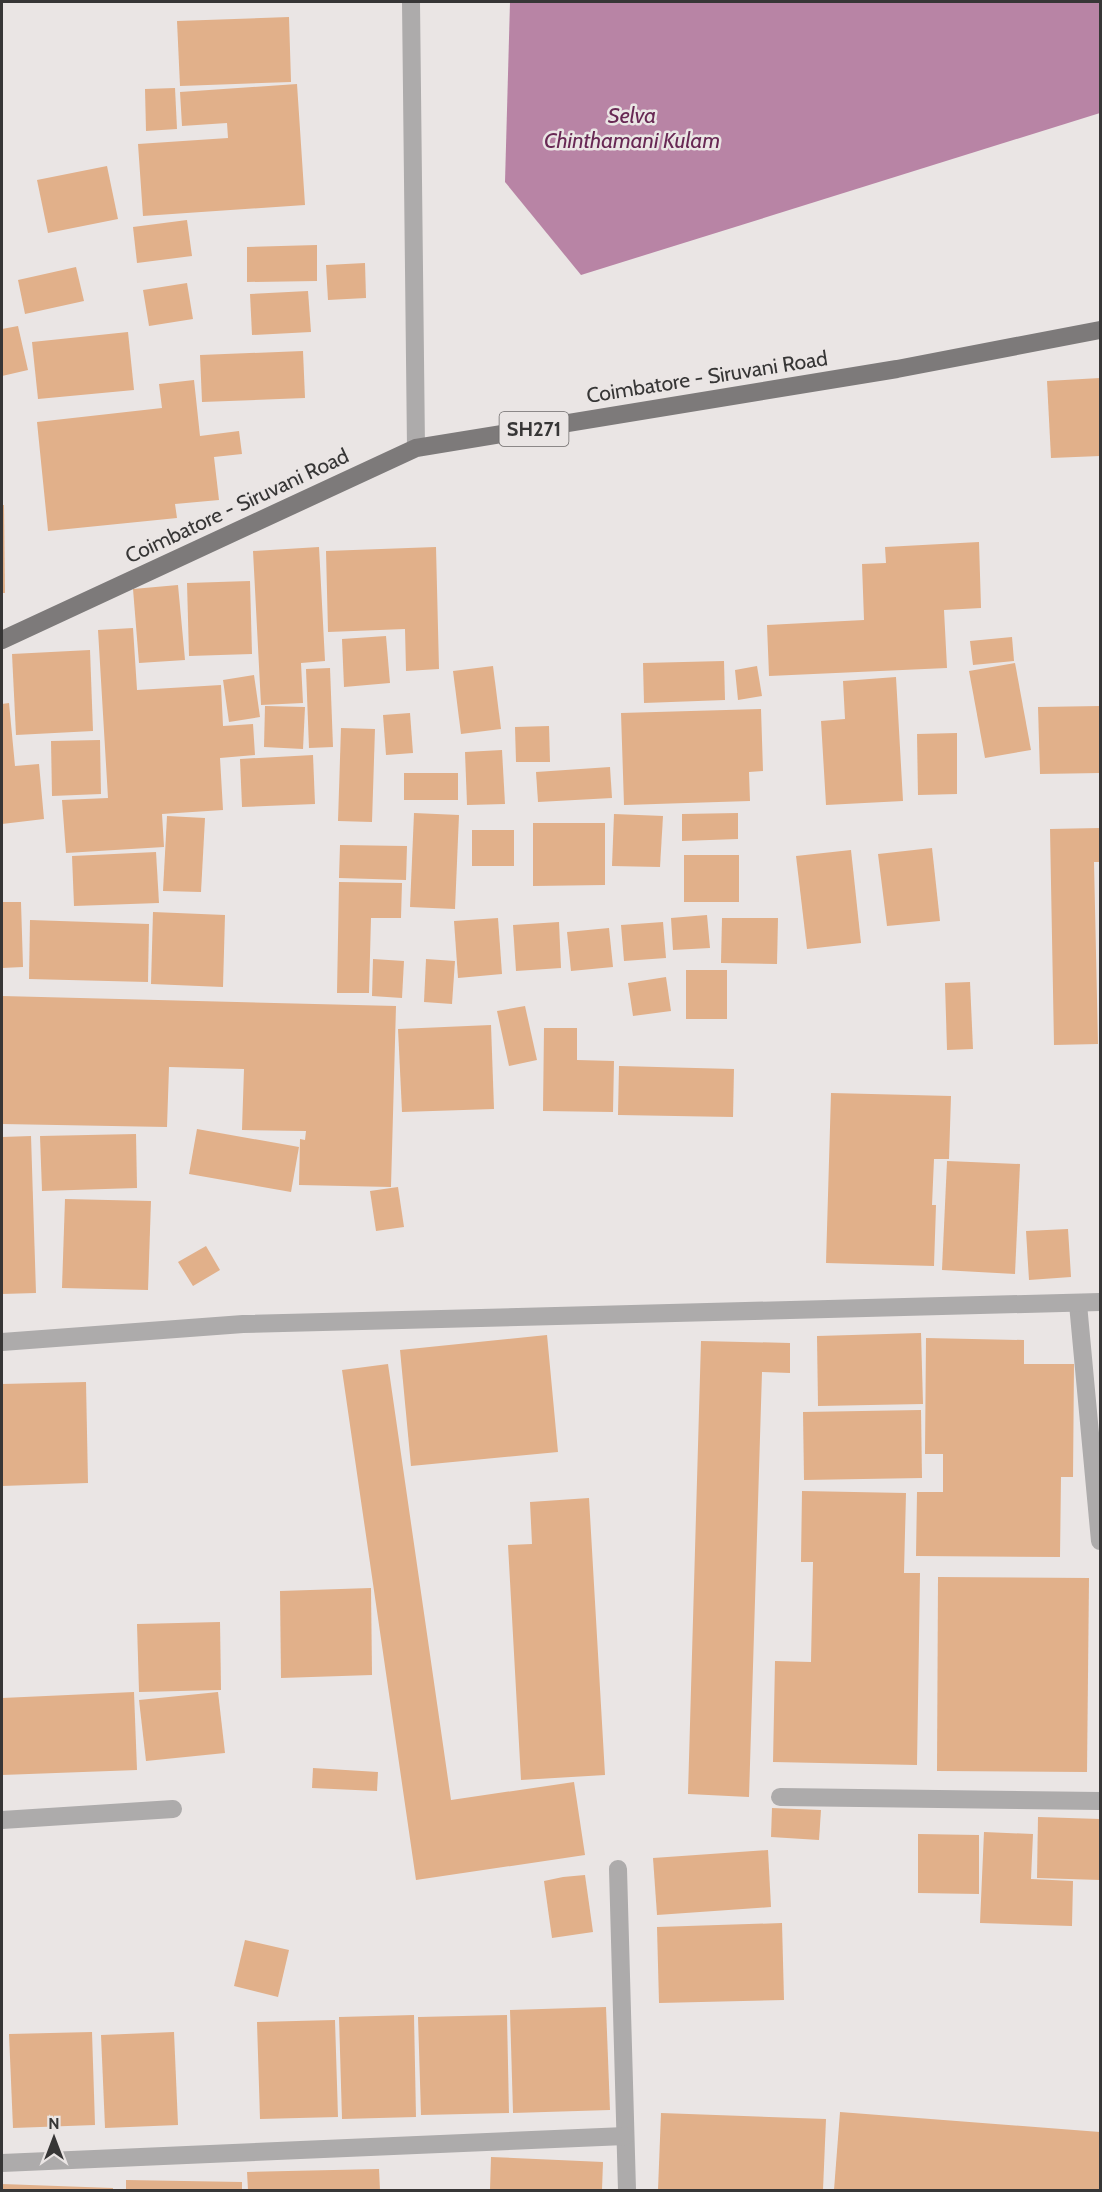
<svg xmlns="http://www.w3.org/2000/svg" width="1102" height="2192" font-family="Cabin,sans-serif">
<style>
.water{fill:#b884a5}
.building{fill:#e1b08a}
.lines{fill:none;stroke-linecap:round;stroke-linejoin:round}
.minor{stroke:#adabab;stroke-width:18}
.major{stroke:#7d7a7a;stroke-width:18}
.labels{text-anchor:middle;stroke-width:5;stroke-linejoin:round;paint-order:stroke}
.shield{fill:#eae5e4;stroke:#6d6a6a;stroke-width:1.5}
.shield-label{font-size:20px;font-weight:bold;fill:#373636}
.street-label{font-size:21px;fill:#373636;stroke:#eae5e4}
.water-label{font-size:22px;font-style:italic;fill:#682854;stroke:#eae5e4}
</style>
<rect width="100%" height="100%" fill="#eae5e4"/>
<path class="water" d="M 510,2 L 1100,2 L 1100,113 L 581,275 L 505,182 Z"/>
<g class="building">
<path d="M 289,17 L 291,82 L 180,86 L 177,21 Z"/>
<path d="M 297,84 L 305,205 L 143,216 L 138,144 L 228,138 L 227,123 L 182,126 L 180,92 Z"/>
<path d="M 175,88 L 177,129 L 146,131 L 145,89 Z"/>
<path d="M 107,166 L 118,219 L 48,233 L 37,180 Z"/>
<path d="M 187,220 L 192,256 L 137,263 L 133,227 Z"/>
<path d="M 317,245 L 317,281 L 247,282 L 247,247 Z"/>
<path d="M 365,263 L 366,298 L 328,300 L 326,265 Z"/>
<path d="M 76,267 L 84,301 L 25,314 L 18,280 Z"/>
<path d="M 187,283 L 193,319 L 149,326 L 143,290 Z"/>
<path d="M 308,291 L 311,332 L 252,335 L 250,294 Z"/>
<path d="M 18,326 L 28,370 L 2,376 L 2,329 Z"/>
<path d="M 128,332 L 134,390 L 38,399 L 32,342 Z"/>
<path d="M 303,351 L 305,398 L 202,402 L 200,355 Z"/>
<path d="M 1100,378 L 1100,456 L 1051,458 L 1047,381 Z"/>
<path d="M 194,380 L 200,436 L 239,431 L 242,454 L 214,457 L 219,500 L 175,504 L 177,518 L 48,531 L 37,422 L 162,408 L 159,384 Z"/>
<path d="M 2,505 L 4,505 L 5,593 L 2,593 Z"/>
<path d="M 979,542 L 981,608 L 944,610 L 947,668 L 769,676 L 767,625 L 864,620 L 862,564 L 886,563 L 885,547 Z"/>
<path d="M 319,547 L 325,661 L 301,663 L 303,703 L 261,705 L 253,551 Z"/>
<path d="M 436,547 L 439,669 L 406,671 L 405,629 L 328,632 L 326,551 Z"/>
<path d="M 250,581 L 252,654 L 189,656 L 187,583 Z"/>
<path d="M 178,585 L 185,660 L 139,663 L 133,589 Z"/>
<path d="M 133,628 L 137,690 L 221,685 L 223,726 L 253,724 L 255,755 L 220,758 L 223,810 L 162,814 L 164,847 L 66,853 L 62,800 L 108,798 L 98,630 Z"/>
<path d="M 386,636 L 390,683 L 344,687 L 342,639 Z"/>
<path d="M 1012,637 L 1014,661 L 973,665 L 970,641 Z"/>
<path d="M 90,650 L 93,731 L 16,735 L 12,654 Z"/>
<path d="M 724,661 L 725,700 L 644,703 L 643,663 Z"/>
<path d="M 1015,663 L 1031,750 L 985,758 L 969,671 Z"/>
<path d="M 493,666 L 501,729 L 461,734 L 453,671 Z"/>
<path d="M 757,666 L 762,696 L 738,700 L 735,670 Z"/>
<path d="M 330,668 L 333,747 L 309,748 L 306,669 Z"/>
<path d="M 254,675 L 260,717 L 229,722 L 223,680 Z"/>
<path d="M 896,677 L 903,801 L 826,805 L 821,721 L 845,719 L 843,681 Z"/>
<path d="M 9,703 L 15,766 L 39,764 L 44,819 L 2,824 L 2,704 Z"/>
<path d="M 265,706 L 305,707 L 303,749 L 264,747 Z"/>
<path d="M 1100,706 L 1100,773 L 1040,774 L 1038,707 Z"/>
<path d="M 761,709 L 763,771 L 749,772 L 750,801 L 624,805 L 621,713 Z"/>
<path d="M 410,713 L 413,753 L 386,755 L 383,715 Z"/>
<path d="M 549,726 L 550,762 L 516,762 L 515,727 Z"/>
<path d="M 341,728 L 375,729 L 372,822 L 338,821 Z"/>
<path d="M 957,733 L 957,794 L 918,795 L 917,734 Z"/>
<path d="M 100,740 L 101,794 L 52,796 L 51,741 Z"/>
<path d="M 502,750 L 505,804 L 467,805 L 465,752 Z"/>
<path d="M 313,755 L 315,804 L 242,807 L 240,759 Z"/>
<path d="M 610,767 L 612,798 L 538,802 L 536,772 Z"/>
<rect x="404" y="773" width="54" height="27"/>
<path d="M 414,813 L 459,815 L 455,909 L 410,907 Z"/>
<path d="M 738,813 L 738,839 L 682,841 L 682,814 Z"/>
<path d="M 614,814 L 663,816 L 660,867 L 612,866 Z"/>
<path d="M 167,816 L 205,818 L 201,892 L 163,891 Z"/>
<path d="M 533,823 L 605,823 L 605,885 L 533,886 Z"/>
<path d="M 1100,828 L 1100,862 L 1094,862 L 1098,1044 L 1054,1045 L 1050,829 Z"/>
<rect x="472" y="830" width="42" height="36"/>
<path d="M 340,845 L 407,846 L 406,880 L 339,878 Z"/>
<path d="M 932,848 L 940,921 L 887,926 L 878,854 Z"/>
<path d="M 851,850 L 861,943 L 807,949 L 796,856 Z"/>
<path d="M 156,852 L 159,903 L 74,906 L 72,856 Z"/>
<rect x="684" y="855" width="55" height="47"/>
<path d="M 339,882 L 402,883 L 401,918 L 371,918 L 369,993 L 337,993 Z"/>
<path d="M 2,902 L 21,902 L 23,967 L 2,968 Z"/>
<path d="M 153,912 L 225,915 L 223,987 L 151,984 Z"/>
<path d="M 707,915 L 710,948 L 673,950 L 671,918 Z"/>
<path d="M 498,918 L 502,974 L 458,978 L 454,921 Z"/>
<path d="M 722,918 L 778,918 L 777,964 L 721,963 Z"/>
<path d="M 30,920 L 149,924 L 148,982 L 29,979 Z"/>
<path d="M 559,922 L 561,968 L 516,971 L 513,925 Z"/>
<path d="M 663,922 L 666,958 L 624,961 L 621,925 Z"/>
<path d="M 609,928 L 613,967 L 571,971 L 567,932 Z"/>
<path d="M 373,959 L 404,961 L 402,998 L 372,996 Z"/>
<path d="M 426,959 L 455,961 L 452,1004 L 424,1002 Z"/>
<rect x="686" y="970" width="41" height="49"/>
<path d="M 666,977 L 671,1011 L 633,1016 L 628,983 Z"/>
<path d="M 970,982 L 973,1049 L 947,1050 L 945,983 Z"/>
<path d="M 2,996 L 396,1006 L 391,1187 L 299,1185 L 300,1139 L 305,1140 L 306,1131 L 242,1130 L 244,1069 L 169,1067 L 167,1127 L 2,1124 Z"/>
<path d="M 525,1006 L 537,1060 L 509,1066 L 497,1011 Z"/>
<path d="M 491,1025 L 494,1109 L 402,1112 L 398,1029 Z"/>
<path d="M 544,1028 L 577,1028 L 577,1060 L 614,1061 L 613,1112 L 543,1111 Z"/>
<path d="M 619,1066 L 734,1069 L 733,1117 L 618,1115 Z"/>
<path d="M 831,1093 L 951,1096 L 949,1159 L 934,1159 L 932,1205 L 936,1205 L 934,1266 L 826,1263 Z"/>
<path d="M 197,1129 L 299,1147 L 291,1192 L 189,1174 Z"/>
<path d="M 136,1134 L 137,1188 L 42,1191 L 40,1136 Z"/>
<path d="M 31,1136 L 36,1293 L 2,1294 L 2,1137 Z"/>
<path d="M 947,1161 L 1020,1164 L 1015,1274 L 942,1270 Z"/>
<path d="M 398,1187 L 404,1227 L 376,1231 L 370,1191 Z"/>
<path d="M 65,1199 L 151,1201 L 148,1290 L 62,1288 Z"/>
<path d="M 1068,1229 L 1071,1277 L 1029,1280 L 1026,1231 Z"/>
<path d="M 206,1246 L 220,1270 L 193,1286 L 178,1262 Z"/>
<path d="M 921,1333 L 923,1404 L 818,1406 L 817,1336 Z"/>
<path d="M 547,1335 L 558,1452 L 411,1466 L 400,1350 Z"/>
<path d="M 926,1338 L 1024,1340 L 1024,1364 L 1074,1364 L 1073,1477 L 1061,1477 L 1060,1557 L 916,1556 L 917,1492 L 943,1492 L 943,1454 L 925,1454 Z"/>
<path d="M 701,1341 L 790,1343 L 790,1373 L 762,1372 L 749,1797 L 688,1794 Z"/>
<path d="M 388,1364 L 451,1800 L 574,1782 L 585,1855 L 416,1880 L 342,1370 Z"/>
<path d="M 86,1382 L 88,1483 L 2,1486 L 2,1384 Z"/>
<path d="M 921,1410 L 922,1478 L 804,1480 L 803,1412 Z"/>
<path d="M 802,1491 L 906,1493 L 904,1573 L 920,1573 L 917,1765 L 773,1762 L 775,1661 L 811,1662 L 813,1562 L 801,1562 Z"/>
<path d="M 589,1498 L 605,1775 L 521,1780 L 508,1545 L 532,1544 L 530,1502 Z"/>
<path d="M 938,1577 L 1089,1578 L 1087,1772 L 937,1771 Z"/>
<path d="M 371,1588 L 372,1675 L 281,1678 L 280,1591 Z"/>
<path d="M 220,1622 L 221,1690 L 139,1692 L 137,1624 Z"/>
<path d="M 134,1692 L 137,1770 L 2,1775 L 2,1698 Z"/>
<path d="M 218,1692 L 225,1753 L 146,1761 L 139,1700 Z"/>
<path d="M 313,1768 L 378,1772 L 377,1791 L 312,1788 Z"/>
<path d="M 772,1808 L 821,1810 L 819,1840 L 771,1837 Z"/>
<path d="M 1038,1817 L 1100,1819 L 1100,1880 L 1037,1878 Z"/>
<path d="M 984,1832 L 1033,1834 L 1031,1879 L 1073,1881 L 1072,1926 L 980,1923 Z"/>
<path d="M 918,1834 L 979,1835 L 979,1894 L 918,1893 Z"/>
<path d="M 768,1850 L 771,1907 L 657,1915 L 653,1858 Z"/>
<path d="M 585,1875 L 593,1932 L 552,1938 L 544,1881 L 563,1877 Z"/>
<path d="M 782,1923 L 784,2000 L 659,2003 L 657,1927 Z"/>
<path d="M 245,1940 L 289,1950 L 278,1997 L 234,1986 Z"/>
<path d="M 606,2007 L 610,2110 L 513,2113 L 510,2010 Z"/>
<path d="M 414,2015 L 416,2117 L 342,2119 L 339,2017 Z"/>
<path d="M 507,2015 L 509,2113 L 421,2115 L 418,2017 Z"/>
<path d="M 335,2020 L 338,2117 L 260,2119 L 257,2022 Z"/>
<path d="M 92,2032 L 95,2125 L 13,2128 L 9,2034 Z"/>
<path d="M 174,2032 L 178,2125 L 105,2128 L 101,2035 Z"/>
<path d="M 840,2112 L 1100,2132 L 1100,2190 L 834,2190 Z"/>
<path d="M 661,2113 L 826,2119 L 823,2190 L 658,2190 Z"/>
<path d="M 491,2157 L 603,2162 L 602,2190 L 490,2190 Z"/>
<path d="M 379,2169 L 380,2190 L 248,2190 L 247,2172 Z"/>
<path d="M 126,2180 L 242,2182 L 242,2190 L 126,2190 Z"/>
<path d="M 2,2184 L 113,2188 L 113,2190 L 2,2190 Z"/>
</g>
<g class="lines">
<g class="minor">
<path d="M 411,2 L 416,448"/>
<path d="M 1078,1304 L 1100,1541"/>
<path d="M 2,1342 L 243,1324 L 1100,1302"/>
<path d="M 780,1797 L 1100,1801"/>
<path d="M 2,1820 L 173,1809"/>
<path d="M 618,1869 L 627,2190"/>
<path d="M 2,2163 L 625,2136"/>
</g>
<path class="major" d="M 2,640 L 416,448 L 897,369 L 1100,330"/>
</g>
<g class="labels">
<rect class="shield" x="499.5" y="412" width="69" height="34" rx="4.5"/>
<g class="shield-label">
<text x="534" y="436">SH271</text>
</g>
<g class="street-label">
<text transform="translate(707 377) rotate(-9)" y="7">Coimbatore - Siruvani Road</text>
<text transform="translate(237 506) rotate(-25)" y="7">Coimbatore - Siruvani Road</text>
</g>
<g class="water-label">
<text x="632" y="123">Selva<tspan x="632" dy="25">Chinthamani Kulam</tspan></text>
</g>
</g>
<rect width="1102" height="2192" fill="none" stroke="#373636" stroke-width="6"/>
<g transform="translate(54 2138)" stroke="#eae5e4" stroke-width="4.5" paint-order="stroke">
<path d="M0-4.5L10 22L0 15L-10 22Z" fill="#373636"/>
<text y="-9" font-size="16" font-weight="bold" text-anchor="middle" fill="#373636">N</text>
</g>
</svg>
